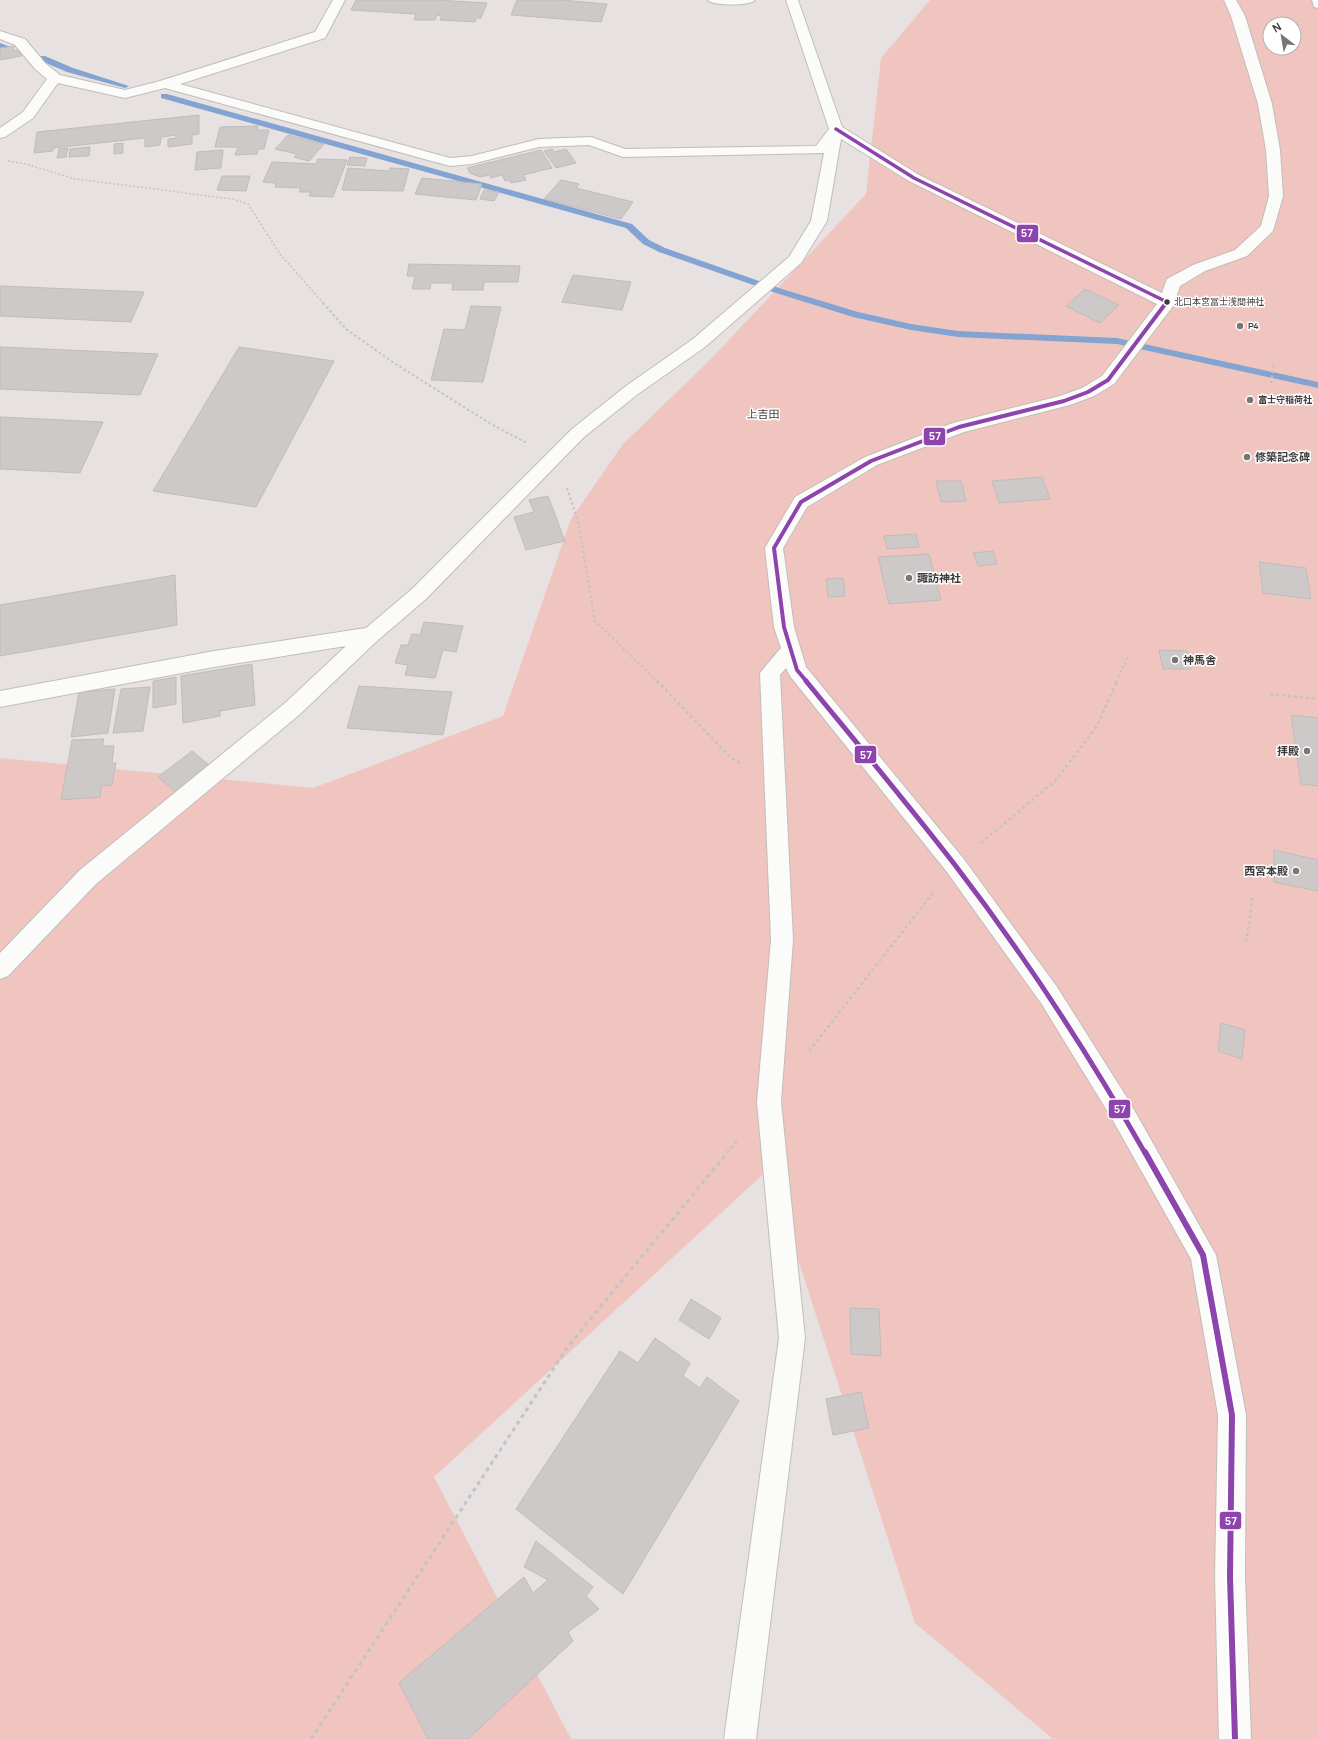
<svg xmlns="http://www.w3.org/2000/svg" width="1318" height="1739" font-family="Manrope,'Noto Sans JP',sans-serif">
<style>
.green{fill:#f0c5bf;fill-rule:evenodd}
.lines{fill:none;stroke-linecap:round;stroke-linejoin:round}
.stream{fill:#83a3d2;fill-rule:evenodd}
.building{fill:#cdc9c8;stroke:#bfbcba}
.service-casing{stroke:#c1bdbc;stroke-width:2}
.minor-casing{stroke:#c1bdbc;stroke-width:2}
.path-far3{stroke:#c4c3c3;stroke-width:1.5;stroke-dasharray:2 2;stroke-linecap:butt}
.path-far2{stroke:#c4c3c3;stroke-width:2;stroke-dasharray:2.5 2.5;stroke-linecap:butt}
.path-far1{stroke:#c4c3c3;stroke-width:2.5;stroke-dasharray:3 3;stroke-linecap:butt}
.path{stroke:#c4c3c3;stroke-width:3;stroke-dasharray:4 4;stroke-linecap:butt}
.service{fill:#fbfbfa;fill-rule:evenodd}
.minor{fill:#fbfbfa;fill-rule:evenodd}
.bus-1-far3-casing{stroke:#fff;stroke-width:5.5}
.bus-1-far2-casing{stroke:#fff;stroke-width:6}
.bus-1-far1-casing{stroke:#fff;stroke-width:8}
.bus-1-casing{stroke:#fff;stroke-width:10}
.bus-1-far3{stroke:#8e44ad;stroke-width:3.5}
.bus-1-far2{stroke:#8e44ad;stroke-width:4}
.bus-1-far1{stroke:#8e44ad;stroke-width:5}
.bus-1{stroke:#8e44ad;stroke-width:6}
.bus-dot{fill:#3e3b3a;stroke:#fff;stroke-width:1.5}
.poi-dot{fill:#797574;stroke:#fff;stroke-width:1.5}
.labels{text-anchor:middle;stroke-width:3;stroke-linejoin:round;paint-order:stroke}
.far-bus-label{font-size:9px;fill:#3e3b3a;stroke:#fff;text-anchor:start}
.far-poi-label{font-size:9px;font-weight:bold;fill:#3e3b3a;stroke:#fff;text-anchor:start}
.far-quarter-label{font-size:11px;fill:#3e3b3a;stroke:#fff}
.poi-label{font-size:11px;font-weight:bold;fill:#3e3b3a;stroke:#fff;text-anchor:start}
.line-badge{stroke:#fff;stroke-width:1.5}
.badge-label{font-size:11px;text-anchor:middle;font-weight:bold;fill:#fff}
</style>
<rect width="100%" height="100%" fill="#e7e2e1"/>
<path class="green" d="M 930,0 L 1318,0 L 1318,1739 L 1053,1739 L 915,1623 L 769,1169 L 434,1477 L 571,1739 L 0,1739 L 0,758 L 313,788 L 503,716 L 571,519 L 623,444 L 711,359 L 866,194 L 881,58 ZM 1270,24 L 1294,24 L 1294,48 L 1270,48 Z"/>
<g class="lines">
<g class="stream">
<path d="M 0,43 L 10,47 L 6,49 L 0,48 Z"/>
<path d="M 39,56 L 45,56 L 73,68 L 129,86 L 125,88 L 67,72 L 39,60 Z"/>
<path d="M 161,94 L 167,94 L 632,224 L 649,240 L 665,248 L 782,289 L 858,312 L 911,324 L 958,331 L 1117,338 L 1318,382 L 1318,388 L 1117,344 L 958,337 L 911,330 L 853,317 L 776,293 L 659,252 L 643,244 L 626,228 L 161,98 Z"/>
</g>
</g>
<g class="building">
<path d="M 356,0 L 436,0 L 487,3 L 481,18 L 476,18 L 475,22 L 440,20 L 442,16 L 437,15 L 435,20 L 414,20 L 416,14 L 351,10 Z"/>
<path d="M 517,0 L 561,0 L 607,4 L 601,22 L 511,15 Z"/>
<path d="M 14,46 L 14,51 L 21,50 L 21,56 L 0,60 L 0,48 Z"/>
<path d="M 199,115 L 199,134 L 192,135 L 192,144 L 168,147 L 168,139 L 176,138 L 176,135 L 161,137 L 160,145 L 145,147 L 145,138 L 53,148 L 53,151 L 34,153 L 37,132 Z"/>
<path d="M 258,126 L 257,130 L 269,130 L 264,149 L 258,149 L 257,154 L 235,155 L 238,147 L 215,147 L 220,127 Z"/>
<path d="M 288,135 L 324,144 L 309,161 L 294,157 L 297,154 L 275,149 Z"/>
<path d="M 123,143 L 123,153 L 114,154 L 114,144 Z"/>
<path d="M 90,147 L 89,156 L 69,157 L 70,149 Z"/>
<path d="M 68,148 L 66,157 L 57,158 L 59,149 Z"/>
<path d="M 552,149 L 554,152 L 566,149 L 576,163 L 556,168 L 544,151 Z"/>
<path d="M 223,150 L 221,168 L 195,170 L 197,152 Z"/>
<path d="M 541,150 L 552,168 L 523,175 L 526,180 L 511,183 L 509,180 L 505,181 L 502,175 L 491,178 L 489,175 L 480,177 L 470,173 L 467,168 Z"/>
<path d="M 350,157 L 367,158 L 365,166 L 347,165 Z"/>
<path d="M 318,159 L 347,160 L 333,197 L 309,196 L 311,192 L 299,192 L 301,188 L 275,187 L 276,183 L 263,182 L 272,162 L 316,164 Z"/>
<path d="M 348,168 L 389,171 L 390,168 L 409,169 L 403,191 L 342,190 Z"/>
<path d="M 222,176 L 250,176 L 246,191 L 217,190 Z"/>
<path d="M 422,178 L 482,184 L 476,200 L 415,194 Z"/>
<path d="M 561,180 L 579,184 L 576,188 L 633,202 L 621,219 L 544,199 Z"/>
<path d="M 484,190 L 499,192 L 494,201 L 480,199 Z"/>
<path d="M 409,264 L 520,266 L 518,282 L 484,282 L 483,290 L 452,290 L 453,283 L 431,283 L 430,289 L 412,289 L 415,276 L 407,276 Z"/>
<path d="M 573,275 L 631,282 L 622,310 L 562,302 Z"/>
<path d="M 0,286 L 144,292 L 131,322 L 0,316 Z"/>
<path d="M 1085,289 L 1119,305 L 1100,323 L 1066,306 Z"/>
<path d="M 471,306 L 501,307 L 483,382 L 431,380 L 444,329 L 465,330 Z"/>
<path d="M 0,347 L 158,354 L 140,395 L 0,389 Z"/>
<path d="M 239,347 L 334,361 L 256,507 L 153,491 Z"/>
<path d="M 0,417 L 103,422 L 80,473 L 0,469 Z"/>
<path d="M 1042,477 L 1050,499 L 999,503 L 992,481 Z"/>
<path d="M 936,481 L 961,481 L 966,501 L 941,502 Z"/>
<path d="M 548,496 L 565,541 L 526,550 L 514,517 L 534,512 L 529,500 Z"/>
<path d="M 916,534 L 919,547 L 887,549 L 884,536 Z"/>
<path d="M 993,551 L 997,564 L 978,566 L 973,553 Z"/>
<path d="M 929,554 L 941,600 L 889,604 L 878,557 Z"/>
<path d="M 1259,562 L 1306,568 L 1311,599 L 1263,593 Z"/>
<path d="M 175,575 L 177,625 L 0,656 L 0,605 Z"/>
<path d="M 843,578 L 845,596 L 828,597 L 826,579 Z"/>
<path d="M 424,622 L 463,626 L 456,652 L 443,650 L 435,678 L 405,675 L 408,665 L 395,663 L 401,645 L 408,645 L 412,634 L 420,635 Z"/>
<path d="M 1159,650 L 1187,651 L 1191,669 L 1163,669 Z"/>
<path d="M 252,664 L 255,705 L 220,711 L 220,716 L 183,723 L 181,676 Z"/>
<path d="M 176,677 L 176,704 L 153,708 L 153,681 Z"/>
<path d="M 359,686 L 452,692 L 443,735 L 347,728 Z"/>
<path d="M 150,687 L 143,731 L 113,733 L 121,689 Z"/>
<path d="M 115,689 L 108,733 L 71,737 L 79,692 Z"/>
<path d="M 1291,715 L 1318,718 L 1318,786 L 1301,784 Z"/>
<path d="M 104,739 L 102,746 L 114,746 L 112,763 L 116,763 L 112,785 L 101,786 L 100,797 L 61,800 L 72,740 Z"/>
<path d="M 192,751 L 209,765 L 176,792 L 158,777 Z"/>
<path d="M 1274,850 L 1318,860 L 1318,891 L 1274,882 Z"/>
<path d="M 1221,1023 L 1245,1030 L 1242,1059 L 1218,1051 Z"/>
<path d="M 691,1299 L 721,1318 L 709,1339 L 679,1320 Z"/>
<path d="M 850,1308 L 879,1309 L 881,1356 L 851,1354 Z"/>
<path d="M 655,1338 L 690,1363 L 683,1376 L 700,1388 L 707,1377 L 739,1401 L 623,1594 L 516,1509 L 620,1351 L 638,1363 Z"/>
<path d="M 861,1392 L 869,1428 L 833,1435 L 826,1399 Z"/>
<path d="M 536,1541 L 593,1587 L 586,1596 L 599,1609 L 568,1632 L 573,1641 L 468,1739 L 428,1739 L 399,1683 L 524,1577 L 533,1593 L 548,1580 L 524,1567 Z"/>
</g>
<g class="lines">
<g class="service-casing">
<path id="service" d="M 1312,0 L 1318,0 L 1318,8 L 1314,7 Z"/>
</g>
<g class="minor-casing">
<g id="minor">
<path d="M 333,0 L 345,0 L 325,38 L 180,84 L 450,158 L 472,156 L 539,139 L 591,137 L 625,149 L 816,146 L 829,129 L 786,0 L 798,0 L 842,127 L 919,175 L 1162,293 L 1167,279 L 1193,265 L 1235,250 L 1261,226 L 1269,196 L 1266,150 L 1258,104 L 1231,16 L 1224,0 L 1236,0 L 1245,16 L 1272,104 L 1280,150 L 1283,196 L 1273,231 L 1247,256 L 1205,271 L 1180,286 L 1173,306 L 1114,384 L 1094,396 L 1070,405 L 964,432 L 877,465 L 807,507 L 783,548 L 794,627 L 806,667 L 963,858 L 1057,987 L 1129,1101 L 1216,1255 L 1246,1415 L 1245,1577 L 1251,1739 L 1219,1739 L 1215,1577 L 1218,1415 L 1191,1259 L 1111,1117 L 1041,1003 L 947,872 L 790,676 L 786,668 L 780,675 L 793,940 L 781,1102 L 805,1338 L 756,1739 L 724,1739 L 779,1338 L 757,1102 L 771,940 L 760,673 L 781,648 L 774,627 L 765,548 L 795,497 L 865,457 L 953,423 L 1060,396 L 1082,388 L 1102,376 L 1157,304 L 909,181 L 841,139 L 827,221 L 801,263 L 705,347 L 638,394 L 584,437 L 426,599 L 378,640 L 299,715 L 96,884 L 8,976 L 0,979 L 0,953 L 80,870 L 285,703 L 346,646 L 214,667 L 0,707 L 0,691 L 214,651 L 366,628 L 412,589 L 572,429 L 626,386 L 693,339 L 789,257 L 811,221 L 824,153 L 623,157 L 589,145 L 539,147 L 472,164 L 450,166 L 165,88 L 125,98 L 58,83 L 33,118 L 5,137 L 0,138 L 0,128 L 23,112 L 47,79 L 35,69 L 15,45 L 0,39 L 0,31 L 25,39 L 45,63 L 60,75 L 125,90 L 160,81 L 315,32 Z"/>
<path d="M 708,0 L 755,0 C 751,6 712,6 708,0 Z"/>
</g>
</g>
<path class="path-far3" d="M 8,161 L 26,164 L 75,179 L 233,199 L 248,204 L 280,254 L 324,304"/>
<g class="path-far2">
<path d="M 323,303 L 346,329 L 394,363 L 491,424 L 527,443"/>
<path d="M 1271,383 L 1274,362"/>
<path d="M 567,488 L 578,522 L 595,621 L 658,682"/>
<path d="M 1116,682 L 1128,656"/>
</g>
<g class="path-far1">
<path d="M 657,681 L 730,757 L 740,763"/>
<path d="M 1270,694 L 1318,699"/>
<path d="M 981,843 L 1055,781 L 1097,726 L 1117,681"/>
<path d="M 1246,942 L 1253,896"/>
<path d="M 809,1051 L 933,893"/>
<path d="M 727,1153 L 737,1141"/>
</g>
<path class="path" d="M 311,1739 L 569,1345 L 728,1152"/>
<use href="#service" class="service"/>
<use href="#minor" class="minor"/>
<g class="bus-1-far3-casing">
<path id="bus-1-far3" d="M 836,129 L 914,178 L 1167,302 L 1165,304"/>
</g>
<g class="bus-1-far2-casing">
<path id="bus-1-far2" d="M 807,682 L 797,670 L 784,627 L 774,548 L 801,502 L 871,461 L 959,427 L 1064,401 L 1088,392 L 1108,380 L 1166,303"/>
</g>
<g class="bus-1-far1-casing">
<path id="bus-1-far1" d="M 806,681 C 856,742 907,803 955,865 C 1025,956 1088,1053 1145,1153"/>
</g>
<g class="bus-1-casing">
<path id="bus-1" d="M 1145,1152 L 1203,1255 L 1232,1415 L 1230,1577 L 1235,1739"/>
</g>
<use href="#bus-1-far3" class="bus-1-far3"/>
<use href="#bus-1-far2" class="bus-1-far2"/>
<use href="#bus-1-far1" class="bus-1-far1"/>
<use href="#bus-1" class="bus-1"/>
</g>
<circle class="bus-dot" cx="1167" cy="302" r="3.5"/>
<g class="poi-dot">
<circle cx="1240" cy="326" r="4"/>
<circle cx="1250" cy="400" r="4"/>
<circle cx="1247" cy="457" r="4"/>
<circle cx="909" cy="578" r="4"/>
<circle cx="1175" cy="660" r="4"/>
<circle cx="1307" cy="751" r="4"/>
<circle cx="1296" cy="871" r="4"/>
</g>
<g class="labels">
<g class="far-bus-label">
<text x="1174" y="305">北口本宮冨士浅間神社</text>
</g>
<g class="far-poi-label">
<text x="1248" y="329">P4</text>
<text x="1258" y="403">富士守稲荷社</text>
</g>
<g class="far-quarter-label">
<text x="763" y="418">上吉田</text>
</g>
<g class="poi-label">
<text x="1255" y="461">修築記念碑</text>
<text x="917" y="582">諏訪神社</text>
<text x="1183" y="664">神馬舎</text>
<text x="1299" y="755" text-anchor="end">拝殿</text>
<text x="1288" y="875" text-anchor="end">西宮本殿</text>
</g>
</g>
<g class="line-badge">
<rect x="1016" y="224" width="23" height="19" rx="4" fill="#8e44ad"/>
<rect x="923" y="427" width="23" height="19" rx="4" fill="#8e44ad"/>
<rect x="854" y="745" width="23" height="19" rx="4" fill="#8e44ad"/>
<rect x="1108" y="1099" width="23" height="20" rx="4" fill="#8e44ad"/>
<rect x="1219" y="1511" width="23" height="19" rx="4" fill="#8e44ad"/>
</g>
<g class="badge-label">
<text x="1027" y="237">57</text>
<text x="935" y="440">57</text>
<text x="866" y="759">57</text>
<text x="1120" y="1113">57</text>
<text x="1231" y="1525">57</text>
</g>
<g transform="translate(1282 36) rotate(329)"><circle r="19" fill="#ffffff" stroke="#b2b1b0"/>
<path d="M0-3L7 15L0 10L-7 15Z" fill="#797574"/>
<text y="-6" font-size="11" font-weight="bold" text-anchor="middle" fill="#3e3b3a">N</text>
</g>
</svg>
